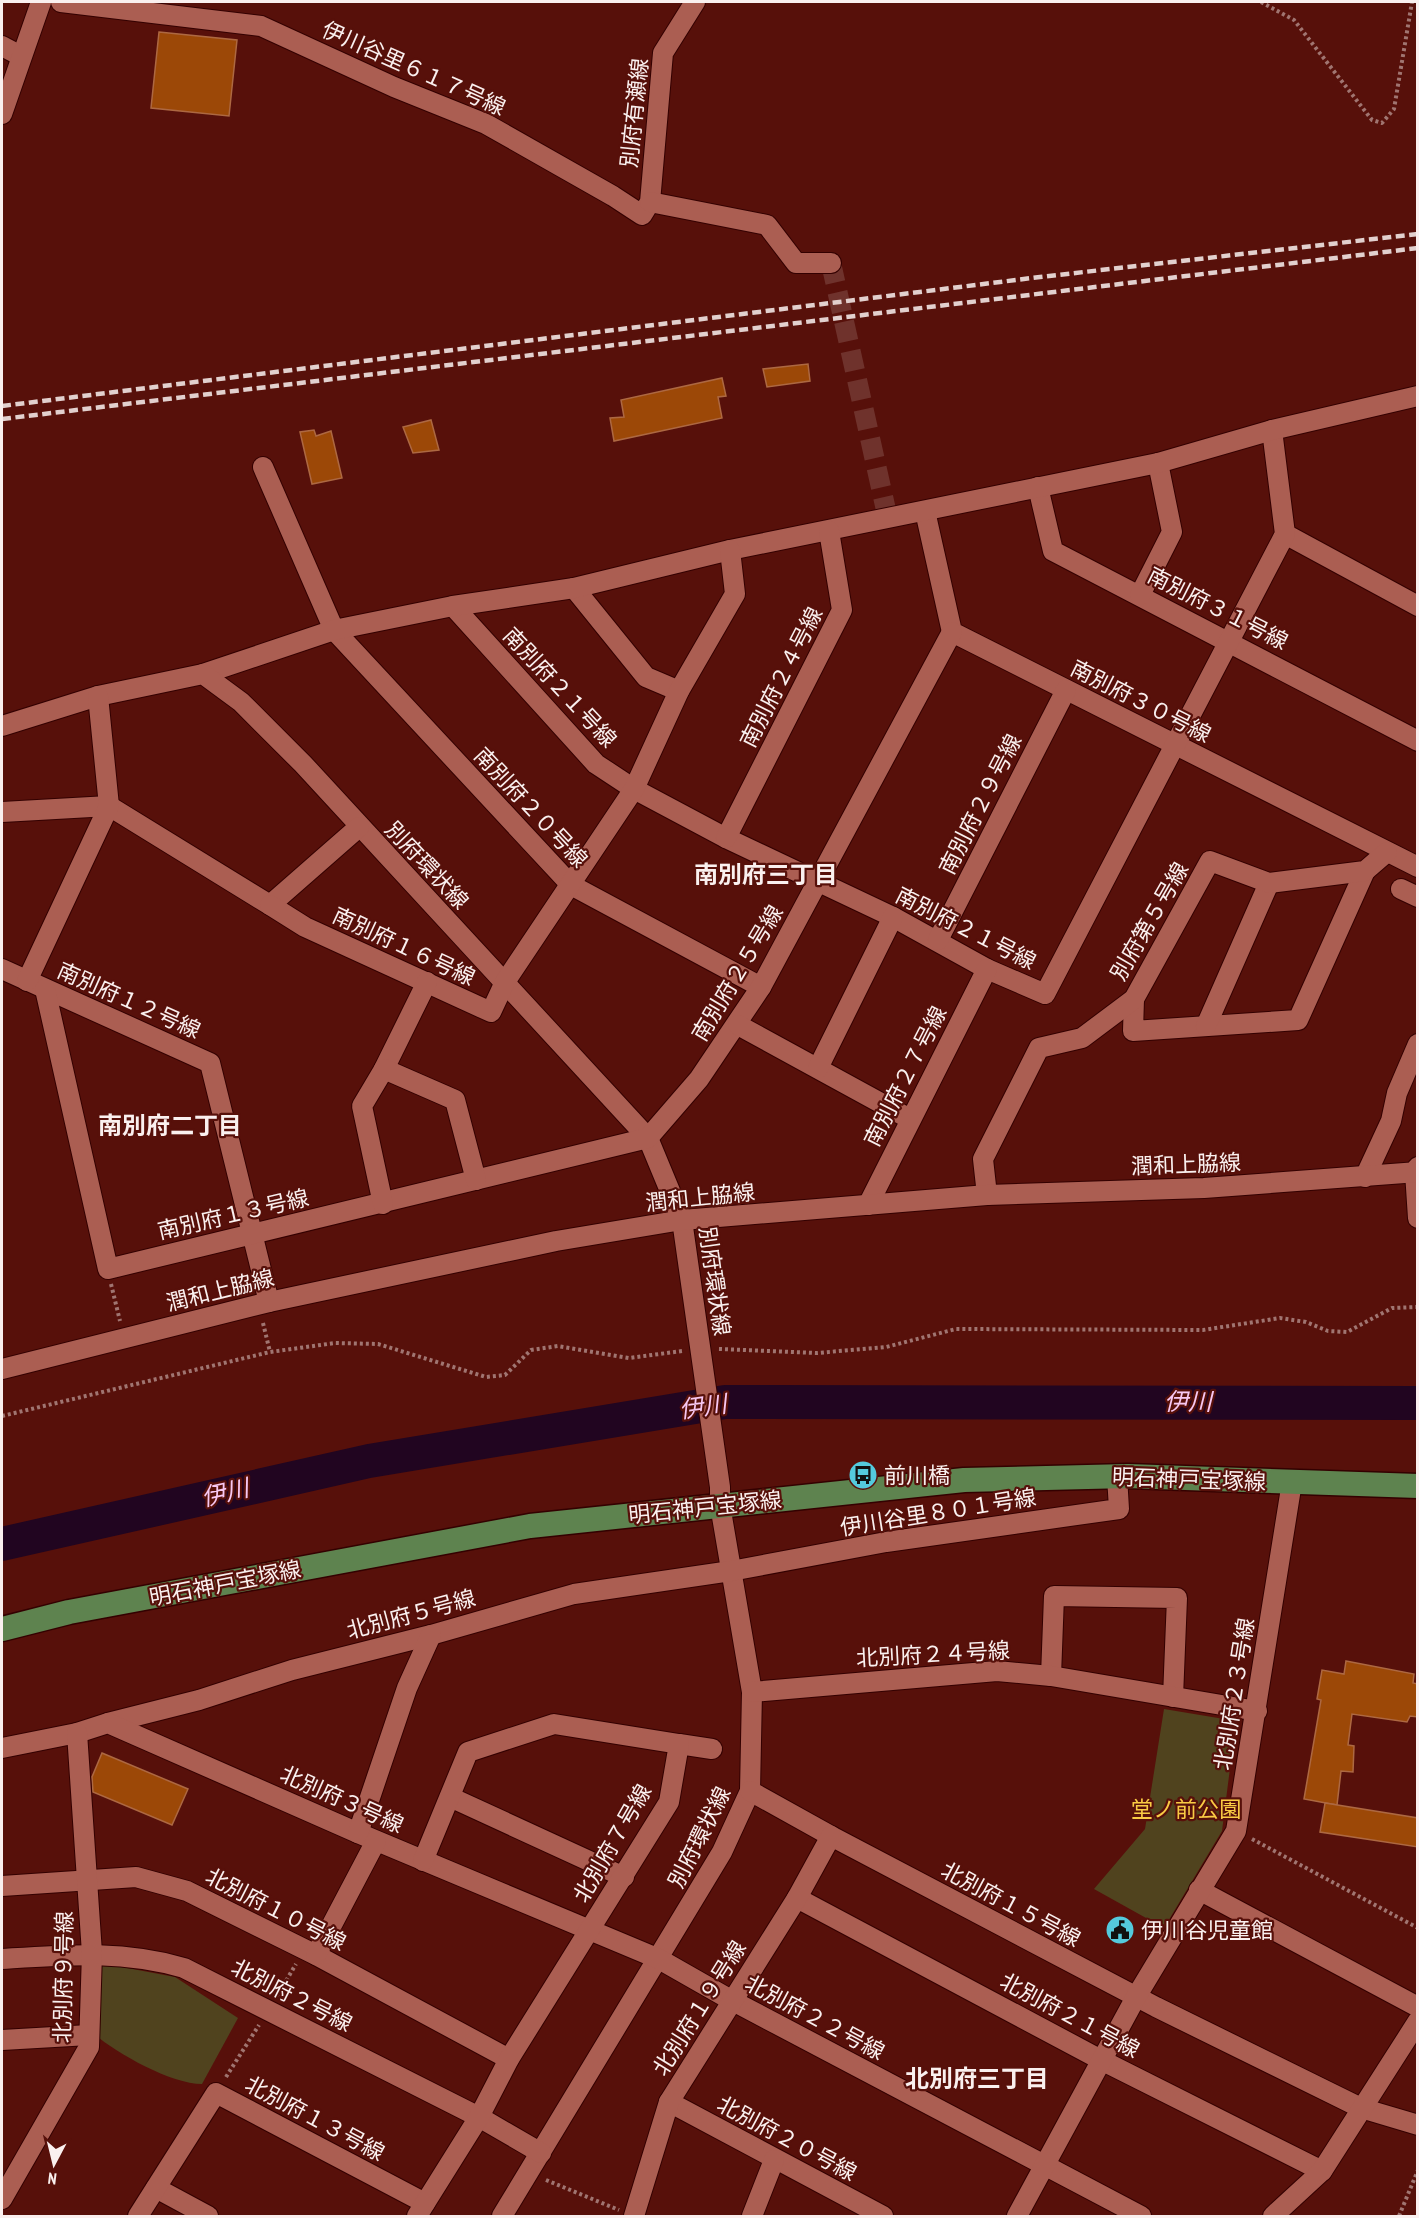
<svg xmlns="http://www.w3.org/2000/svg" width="1419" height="2218" font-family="'PT Sans Narrow','Noto Sans JP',sans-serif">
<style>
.green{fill:#50431e}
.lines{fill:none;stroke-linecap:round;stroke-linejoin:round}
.river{stroke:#210520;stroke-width:34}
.building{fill:#9c4807;stroke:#ad6842;stroke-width:1.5}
.minor-tunnel{stroke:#6f322c;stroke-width:20;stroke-dasharray:20 10;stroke-linecap:butt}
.minor-casing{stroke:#300;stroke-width:22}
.major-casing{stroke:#300;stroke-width:27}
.path{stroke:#a07571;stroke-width:4;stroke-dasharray:3 3;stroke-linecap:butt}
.minor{stroke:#ab5e52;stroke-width:20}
.major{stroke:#5e834f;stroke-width:24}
.rail{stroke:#e2d0ce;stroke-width:4.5;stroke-dasharray:9 4.5;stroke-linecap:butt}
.labels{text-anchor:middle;stroke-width:4.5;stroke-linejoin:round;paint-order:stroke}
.street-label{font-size:22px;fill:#faf0ef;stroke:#57100a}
.poi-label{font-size:22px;fill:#faf0ef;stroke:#57100a;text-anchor:start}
.park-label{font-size:22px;fill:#f9cb44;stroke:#57100a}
.neighbourhood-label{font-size:24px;font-weight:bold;fill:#faf0ef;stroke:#57100a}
.water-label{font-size:24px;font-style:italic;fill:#f7c8f3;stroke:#57100a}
</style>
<rect width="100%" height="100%" fill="#57100a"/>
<g class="green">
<path d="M 1164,1709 L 1236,1721 L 1222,1831 L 1164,1928 L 1094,1889 L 1145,1829 Z"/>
<path d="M 106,1964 L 175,1977 L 238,2018 L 202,2084 C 171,2084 118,2054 94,2034 L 98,1967 Z"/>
</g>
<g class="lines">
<path class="river" d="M 2,1544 L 369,1461 L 725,1402 L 1418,1403"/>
</g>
<g class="building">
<path d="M 159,32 L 237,40 L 229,116 L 151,108 Z"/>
<path d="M 808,364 L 810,381 L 767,387 L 763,369 Z"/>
<path d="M 722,378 L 726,396 L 718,397 L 722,418 L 614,441 L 610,418 L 624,417 L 621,400 Z"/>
<path d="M 431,420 L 439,450 L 413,453 L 403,427 Z"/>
<path d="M 314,430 L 316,436 L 331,431 L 342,478 L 312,484 L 300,432 Z"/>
<path d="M 1346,1661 L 1414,1674 L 1413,1683 L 1418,1684 L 1418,1717 L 1410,1716 L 1407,1722 L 1352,1714 L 1348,1745 L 1354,1746 L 1353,1772 L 1341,1771 L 1337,1805 L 1304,1799 L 1321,1700 L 1317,1699 L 1322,1670 L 1344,1674 Z"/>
<path d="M 102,1753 L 188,1789 L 172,1825 L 93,1792 L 92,1777 Z"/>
<path d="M 1325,1803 L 1418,1818 L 1418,1847 L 1320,1832 Z"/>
</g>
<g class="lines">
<path class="minor-tunnel" d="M 831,263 L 888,519"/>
<g class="minor-casing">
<g id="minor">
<path d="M 61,2 L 261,26 L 394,87 L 486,124 L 613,196 L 642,215 L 650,202 L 663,53 L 695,2"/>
<path d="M 2,46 L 21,56"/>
<path d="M 2,114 L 41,2"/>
<path d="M 650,202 L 767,225 L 796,263 L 831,263"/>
<path d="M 263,467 L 334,630 L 571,885 L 761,987"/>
<path d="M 1038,487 L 1053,551 L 1418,741"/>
<path d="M 925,511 L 952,632 L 1418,867"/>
<path d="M 1285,534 L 1418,606"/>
<path d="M 574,588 L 646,677 L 679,691"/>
<path d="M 1140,595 L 1172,532 L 1158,463"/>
<path d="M 453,606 L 596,764 L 634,789 L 726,838 L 893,917 L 987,969 L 1045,994 L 1285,534 L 1272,430"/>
<path d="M 203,674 L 334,630 L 453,606 L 574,588 L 730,550 L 1158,463 L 1272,430 L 1418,396"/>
<path d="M 2,726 L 98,696 L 203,674 L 241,702 L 303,764 L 648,1138 L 682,1220 L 720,1487 L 720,1505 L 752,1692 L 750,1791 L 722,1852 L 502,2216"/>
<path d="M 2,812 L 109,806 L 270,905 L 359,827"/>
<path d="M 726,838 L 842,610 L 829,531"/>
<path d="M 1401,889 L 1418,897"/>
<path d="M 270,905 L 305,927 L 491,1012 L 505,982 L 634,789 L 679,691 L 735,594 L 730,550"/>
<path d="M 938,940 L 1066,690"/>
<path d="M 2,969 L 210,1063 L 269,1302"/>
<path d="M 27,981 L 109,806 L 98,696"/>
<path d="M 45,989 L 108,1269 L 648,1138 L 699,1079 L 761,987 L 952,632"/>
<path d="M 1134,999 L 1133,1031 L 1298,1020 L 1365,871"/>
<path d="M 738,1025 L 910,1119"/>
<path d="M 1206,1026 L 1269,883"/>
<path d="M 818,1068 L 893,917"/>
<path d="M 384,1069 L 427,982"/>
<path d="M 1418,1167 L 1415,1172 L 1418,1218"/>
<path d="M 1365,1177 L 1391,1121 L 1397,1093 L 1418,1044"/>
<path d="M 987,1195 L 983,1159 L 1039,1048 L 1082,1038 L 1134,999 L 1210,861 L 1269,883 L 1365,871 L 1387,852"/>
<path d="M 383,1204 L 362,1106 L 384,1069 L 455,1100 L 476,1180"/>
<path d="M 868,1205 L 987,969"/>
<path d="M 2,1369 L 269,1302 L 556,1241 L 682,1220 L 987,1195 L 1204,1188 L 1418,1172"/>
<path d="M 1051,1676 L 1054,1596 L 1177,1598 L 1173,1697"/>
<path d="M 752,1692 L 997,1671 L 1051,1676 L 1257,1711"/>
<path d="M 108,1723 L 199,1700 L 292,1670 L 431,1635 L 574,1594 L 731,1571 L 886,1542 L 1119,1509 L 1117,1476"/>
<path d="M 679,1744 L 712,1749"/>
<path d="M 2,1748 L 77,1733 L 108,1723 L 358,1833 L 659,1959 L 731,2000 L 1141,2216"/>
<path d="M 750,1791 L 831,1836 L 1156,2007 L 1361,2108 L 1418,2125"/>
<path d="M 450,1797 L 624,1877"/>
<path d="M 358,1833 L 407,1688 L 431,1635"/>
<path d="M 2,1886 L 136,1877 L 187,1891 L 316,1955 L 509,2059"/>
<path d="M 1199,1890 L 1418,2007"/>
<path d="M 797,1898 L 1103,2061 L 1322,2171"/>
<path d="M 316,1955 L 376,1841"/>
<path d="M 2,1959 C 65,1955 122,1950 184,1968 L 479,2117 L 541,2153"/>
<path d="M 2,2040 L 89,2035"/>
<path d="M 669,2102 L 883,2216"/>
<path d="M 156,2188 L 208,2216"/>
<path d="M 2,2199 L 89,2047 L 92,1953 L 77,1733"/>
<path d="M 138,2216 L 216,2093 L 425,2203"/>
<path d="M 417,2216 L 479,2117 L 509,2059 L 669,1802 L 679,1744 L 554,1724 L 468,1752 L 423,1861"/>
<path d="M 634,2216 L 669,2102 L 797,1898 L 831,1836"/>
<path d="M 752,2216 L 774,2160"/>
<path d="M 1017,2216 L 1136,1997 L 1236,1831 L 1292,1482"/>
<path d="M 1273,2216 L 1322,2171 L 1418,2021"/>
</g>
</g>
<g class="major-casing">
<path id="major" d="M 2,1629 L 69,1612 L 530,1526 L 964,1480 L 1128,1476 L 1418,1486"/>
</g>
<g class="path">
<path d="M 1261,2 L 1294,20 L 1372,120 L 1382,123 L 1394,109 L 1412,2"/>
<path d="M 111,1284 L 120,1321"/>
<path d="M 263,1323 L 270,1352"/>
<path d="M 719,1349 L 817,1353 L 886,1347 L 956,1329 L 1203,1330 L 1280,1318 L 1306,1322 L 1328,1331 L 1347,1332 L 1392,1308 L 1418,1307"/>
<path d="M 2,1416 L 270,1352 L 335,1343 L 378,1344 L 486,1377 L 505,1375 L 531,1350 L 558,1346 L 629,1358 L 682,1351"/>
<path d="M 1252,1839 L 1418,1928"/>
<path d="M 277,1996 L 296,1964"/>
<path d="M 226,2077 L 259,2025"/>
<path d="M 546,2180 L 619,2210"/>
<path d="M 1399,2216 L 1418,2170"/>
</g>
<use href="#minor" class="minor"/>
<use href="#major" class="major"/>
<g class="rail">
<path d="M 2,406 L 1040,277 L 1418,234"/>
<path d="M 2,419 L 1418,248"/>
</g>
</g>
<defs>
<g id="bus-disc" transform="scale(1.5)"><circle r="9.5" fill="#54cadd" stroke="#57100a"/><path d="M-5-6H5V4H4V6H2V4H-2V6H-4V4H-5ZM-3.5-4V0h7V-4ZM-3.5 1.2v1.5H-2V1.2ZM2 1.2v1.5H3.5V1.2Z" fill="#111"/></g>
<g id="civic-disc" transform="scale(1.5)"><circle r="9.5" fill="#54cadd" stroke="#57100a"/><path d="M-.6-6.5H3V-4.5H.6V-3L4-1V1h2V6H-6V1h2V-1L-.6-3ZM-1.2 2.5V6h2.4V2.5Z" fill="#111"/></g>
</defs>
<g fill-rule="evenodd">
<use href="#bus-disc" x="863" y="1475"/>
<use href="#civic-disc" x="1120" y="1930"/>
</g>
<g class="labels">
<g class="street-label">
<text transform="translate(414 68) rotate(24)" y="8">伊川谷里６１７号線</text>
<text transform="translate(634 113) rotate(-84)" y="8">別府有瀬線</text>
<text transform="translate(1218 608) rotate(27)" y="8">南別府３１号線</text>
<text transform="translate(781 677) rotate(-63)" y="8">南別府２４号線</text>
<text transform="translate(560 687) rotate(47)" y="8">南別府２１号線</text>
<text transform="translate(1141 701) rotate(27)" y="8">南別府３０号線</text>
<text transform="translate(980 804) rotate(-63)" y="8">南別府２９号線</text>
<text transform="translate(531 807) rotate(47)" y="8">南別府２０号線</text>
<text transform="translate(427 865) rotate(47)" y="8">別府環状線</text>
<text transform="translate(1149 921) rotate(-60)" y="8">別府第５号線</text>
<text transform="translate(966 928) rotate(27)" y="8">南別府２１号線</text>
<text transform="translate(404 946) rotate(25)" y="8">南別府１６号線</text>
<text transform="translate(737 973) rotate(-59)" y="8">南別府２５号線</text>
<text transform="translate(129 1000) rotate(24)" y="8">南別府１２号線</text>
<text transform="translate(905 1076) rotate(-63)" y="8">南別府２７号線</text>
<text transform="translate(1186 1164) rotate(-2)" y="8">潤和上脇線</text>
<text transform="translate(700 1197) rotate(-6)" y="8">潤和上脇線</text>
<text transform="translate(233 1214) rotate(-13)" y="8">南別府１３号線</text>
<text transform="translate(715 1281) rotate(82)" y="8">別府環状線</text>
<text transform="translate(220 1290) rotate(-14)" y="8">潤和上脇線</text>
<text transform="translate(1189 1479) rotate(2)" y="8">明石神戸宝塚線</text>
<text transform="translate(705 1507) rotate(-6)" y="8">明石神戸宝塚線</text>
<text transform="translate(938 1512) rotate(-9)" y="8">伊川谷里８０１号線</text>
<text transform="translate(225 1583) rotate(-11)" y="8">明石神戸宝塚線</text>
<text transform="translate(411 1614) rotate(-15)" y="8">北別府５号線</text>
<text transform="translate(933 1654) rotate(-3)" y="8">北別府２４号線</text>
<text transform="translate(1234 1694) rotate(-81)" y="8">北別府２３号線</text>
<text transform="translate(342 1799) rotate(24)" y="8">北別府３号線</text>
<text transform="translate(699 1837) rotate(-63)" y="8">別府環状線</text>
<text transform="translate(612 1843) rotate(-60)" y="8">北別府７号線</text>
<text transform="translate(1011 1904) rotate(28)" y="8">北別府１５号線</text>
<text transform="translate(276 1909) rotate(27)" y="8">北別府１０号線</text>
<text transform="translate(63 1977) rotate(-89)" y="8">北別府９号線</text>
<text transform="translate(292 1995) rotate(27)" y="8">北別府２号線</text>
<text transform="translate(699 2008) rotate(-58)" y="8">北別府１９号線</text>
<text transform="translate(1070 2015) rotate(28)" y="8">北別府２１号線</text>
<text transform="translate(815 2017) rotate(28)" y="8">北別府２２号線</text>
<text transform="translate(315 2118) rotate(28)" y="8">北別府１３号線</text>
<text transform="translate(787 2138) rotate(28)" y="8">北別府２０号線</text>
</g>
<g class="poi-label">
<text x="884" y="1483">前川橋</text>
<text x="1141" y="1938">伊川谷児童館</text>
</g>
<g class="park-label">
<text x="1186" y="1817">堂ノ前公園</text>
</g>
<g class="neighbourhood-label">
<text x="766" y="883">南別府三丁目</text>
<text x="170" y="1134">南別府二丁目</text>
<text x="977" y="2087">北別府三丁目</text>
</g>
<g class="water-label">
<text x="1188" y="1410">伊川</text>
<text transform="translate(703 1407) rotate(-8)" y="8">伊川</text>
<text transform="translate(225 1493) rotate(-13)" y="8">伊川</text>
</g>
</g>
<rect width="1419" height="2218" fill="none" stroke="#faf0ef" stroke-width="6"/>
<g transform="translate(54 2164) rotate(187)" stroke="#57100a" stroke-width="4.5" paint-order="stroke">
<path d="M0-4.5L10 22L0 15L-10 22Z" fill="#faf0ef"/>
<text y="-9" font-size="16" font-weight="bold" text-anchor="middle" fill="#faf0ef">N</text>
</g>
</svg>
